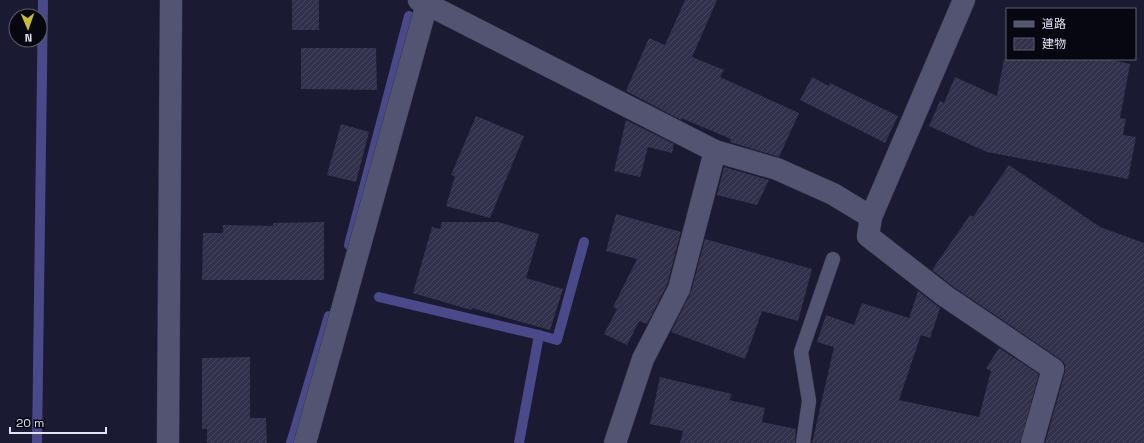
<svg xmlns="http://www.w3.org/2000/svg" width="1144" height="443" font-family="'Space Grotesk','Noto Sans JP',sans-serif">
<style>
.lines{fill:none;stroke-linecap:round;stroke-linejoin:round}
.stream{stroke:#4b4989;stroke-width:10}
.building{fill:url(#building-hatch)}
.service-casing{stroke:#36354a;stroke-width:15}
.minor-casing{stroke:#36354a;stroke-width:23}
.tertiary-casing{stroke:#36354a;stroke-width:23}
.service{stroke:#525471;stroke-width:14}
.minor{stroke:#525471;stroke-width:22}
.tertiary{stroke:#525471;stroke-width:22}
</style>
<defs>
<pattern id="building-hatch" width="6" height="6" patternUnits="userSpaceOnUse"><rect width="6" height="6" fill="#31314c"/><path d="M-1 1l2-2M0 6l6-6M5 7l2-2" fill="none" stroke="#45455e"/></pattern>
</defs>
<rect width="100%" height="100%" fill="#1a1a33"/>
<g class="lines">
<g class="stream">
<path d="M 349,245 L 409,16"/>
<path d="M 379,297 L 539,335 L 519,443"/>
<path d="M 539,335 L 557,340 L 584,242"/>
<path d="M 37,443 L 43,0"/>
<path d="M 291,443 L 329,316"/>
</g>
</g>
<g class="building">
<rect x="292" y="0" width="27" height="30"/>
<path d="M 685,0 L 717,0 L 692,57 L 724,70 L 720,77 L 799,113 L 779,157 L 730,142 L 731,139 L 681,118 L 681,120 L 626,91 L 649,38 L 665,45 Z"/>
<path d="M 301,48 L 376,48 L 377,90 L 301,89 Z"/>
<path d="M 1004,59 L 1106,59 L 1130,64 L 1120,118 L 1126,119 L 1123,135 L 1136,137 L 1128,179 L 987,152 L 929,126 L 940,101 L 944,103 L 955,77 L 997,96 Z"/>
<path d="M 812,77 L 829,86 L 830,83 L 898,116 L 885,143 L 800,100 Z"/>
<path d="M 476,116 L 524,136 L 490,218 L 446,206 L 455,176 L 451,175 Z"/>
<path d="M 626,120 L 674,144 L 672,153 L 648,147 L 640,177 L 614,171 Z"/>
<path d="M 341,124 L 369,132 L 356,182 L 327,175 Z"/>
<path d="M 1009,165 L 1100,227 L 1144,243 L 1144,443 L 1045,443 L 1065,372 L 1065,364 L 1060,359 L 952,286 L 932,270 L 970,215 L 973,217 Z"/>
<path d="M 724,167 L 769,180 L 757,205 L 717,195 Z"/>
<path d="M 616,214 L 681,232 L 667,285 L 647,324 L 639,321 L 627,345 L 604,334 L 617,309 L 613,307 L 637,259 L 606,251 Z"/>
<path d="M 324,222 L 324,280 L 202,280 L 203,233 L 223,233 L 223,225 L 273,226 L 273,223 Z"/>
<path d="M 442,222 L 498,222 L 539,234 L 526,278 L 563,289 L 550,330 L 472,308 L 471,310 L 413,293 L 432,227 L 440,229 Z"/>
<path d="M 705,239 L 812,269 L 798,321 L 762,311 L 745,359 L 671,332 L 691,292 Z"/>
<path d="M 918,291 L 940,308 L 930,338 L 921,335 L 899,400 L 979,417 L 991,371 L 986,368 L 999,348 L 1039,374 L 1020,443 L 812,443 L 834,347 L 817,342 L 826,315 L 854,325 L 862,303 L 909,318 Z"/>
<path d="M 250,357 L 250,418 L 266,418 L 267,443 L 207,443 L 207,429 L 202,429 L 202,358 Z"/>
<path d="M 660,377 L 732,394 L 729,400 L 765,408 L 762,422 L 796,429 L 795,443 L 680,443 L 683,431 L 650,424 Z"/>
</g>
<g class="lines">
<g class="service-casing">
<path id="service" d="M 803,443 L 809,401 L 801,352 L 833,259"/>
</g>
<g class="minor-casing">
<g id="minor">
<path d="M 419,0 L 715,151 L 777,169 L 833,194 L 871,217 L 868,236 L 945,296 L 1053,369 L 1032,443"/>
<path d="M 871,217 L 964,0"/>
<path d="M 305,443 L 428,0"/>
<path d="M 615,443 L 643,359 L 679,289 L 715,151"/>
</g>
</g>
<g class="tertiary-casing">
<path id="tertiary" d="M 168,443 L 171,0"/>
</g>
<use href="#service" class="service"/>
<use href="#minor" class="minor"/>
<use href="#tertiary" class="tertiary"/>
</g>
<rect x="1006" y="8" width="130" height="52" fill="#070711" stroke="#5e5f6c"/>
<rect x="1014" y="21" width="20" height="6" fill="#525471" stroke="#5e5f6c"/>
<text x="1042" y="28" font-size="12" fill="#e1e3f4">道路</text>
<rect x="1014" y="38" width="20" height="12" fill="url(#building-hatch)" stroke="#5e5f6c"/>
<text x="1042" y="48" font-size="12" fill="#e1e3f4">建物</text>
<g transform="translate(28 28) rotate(178)"><circle r="19" fill="#070711" stroke="#5e5f6c"/>
<path d="M0-3L7 15L0 10L-7 15Z" fill="#c9ba3a"/>
<text y="-6" font-size="11" font-weight="bold" text-anchor="middle" fill="#e1e3f4">N</text>
</g>
<path d="M10 427v6h96v-6" fill="none" stroke="#e1e3f4" stroke-width="2"/>
<text x="16" y="427" font-size="12" fill="#e1e3f4" stroke="#070711" stroke-width="3" paint-order="stroke">20 m</text>
</svg>
